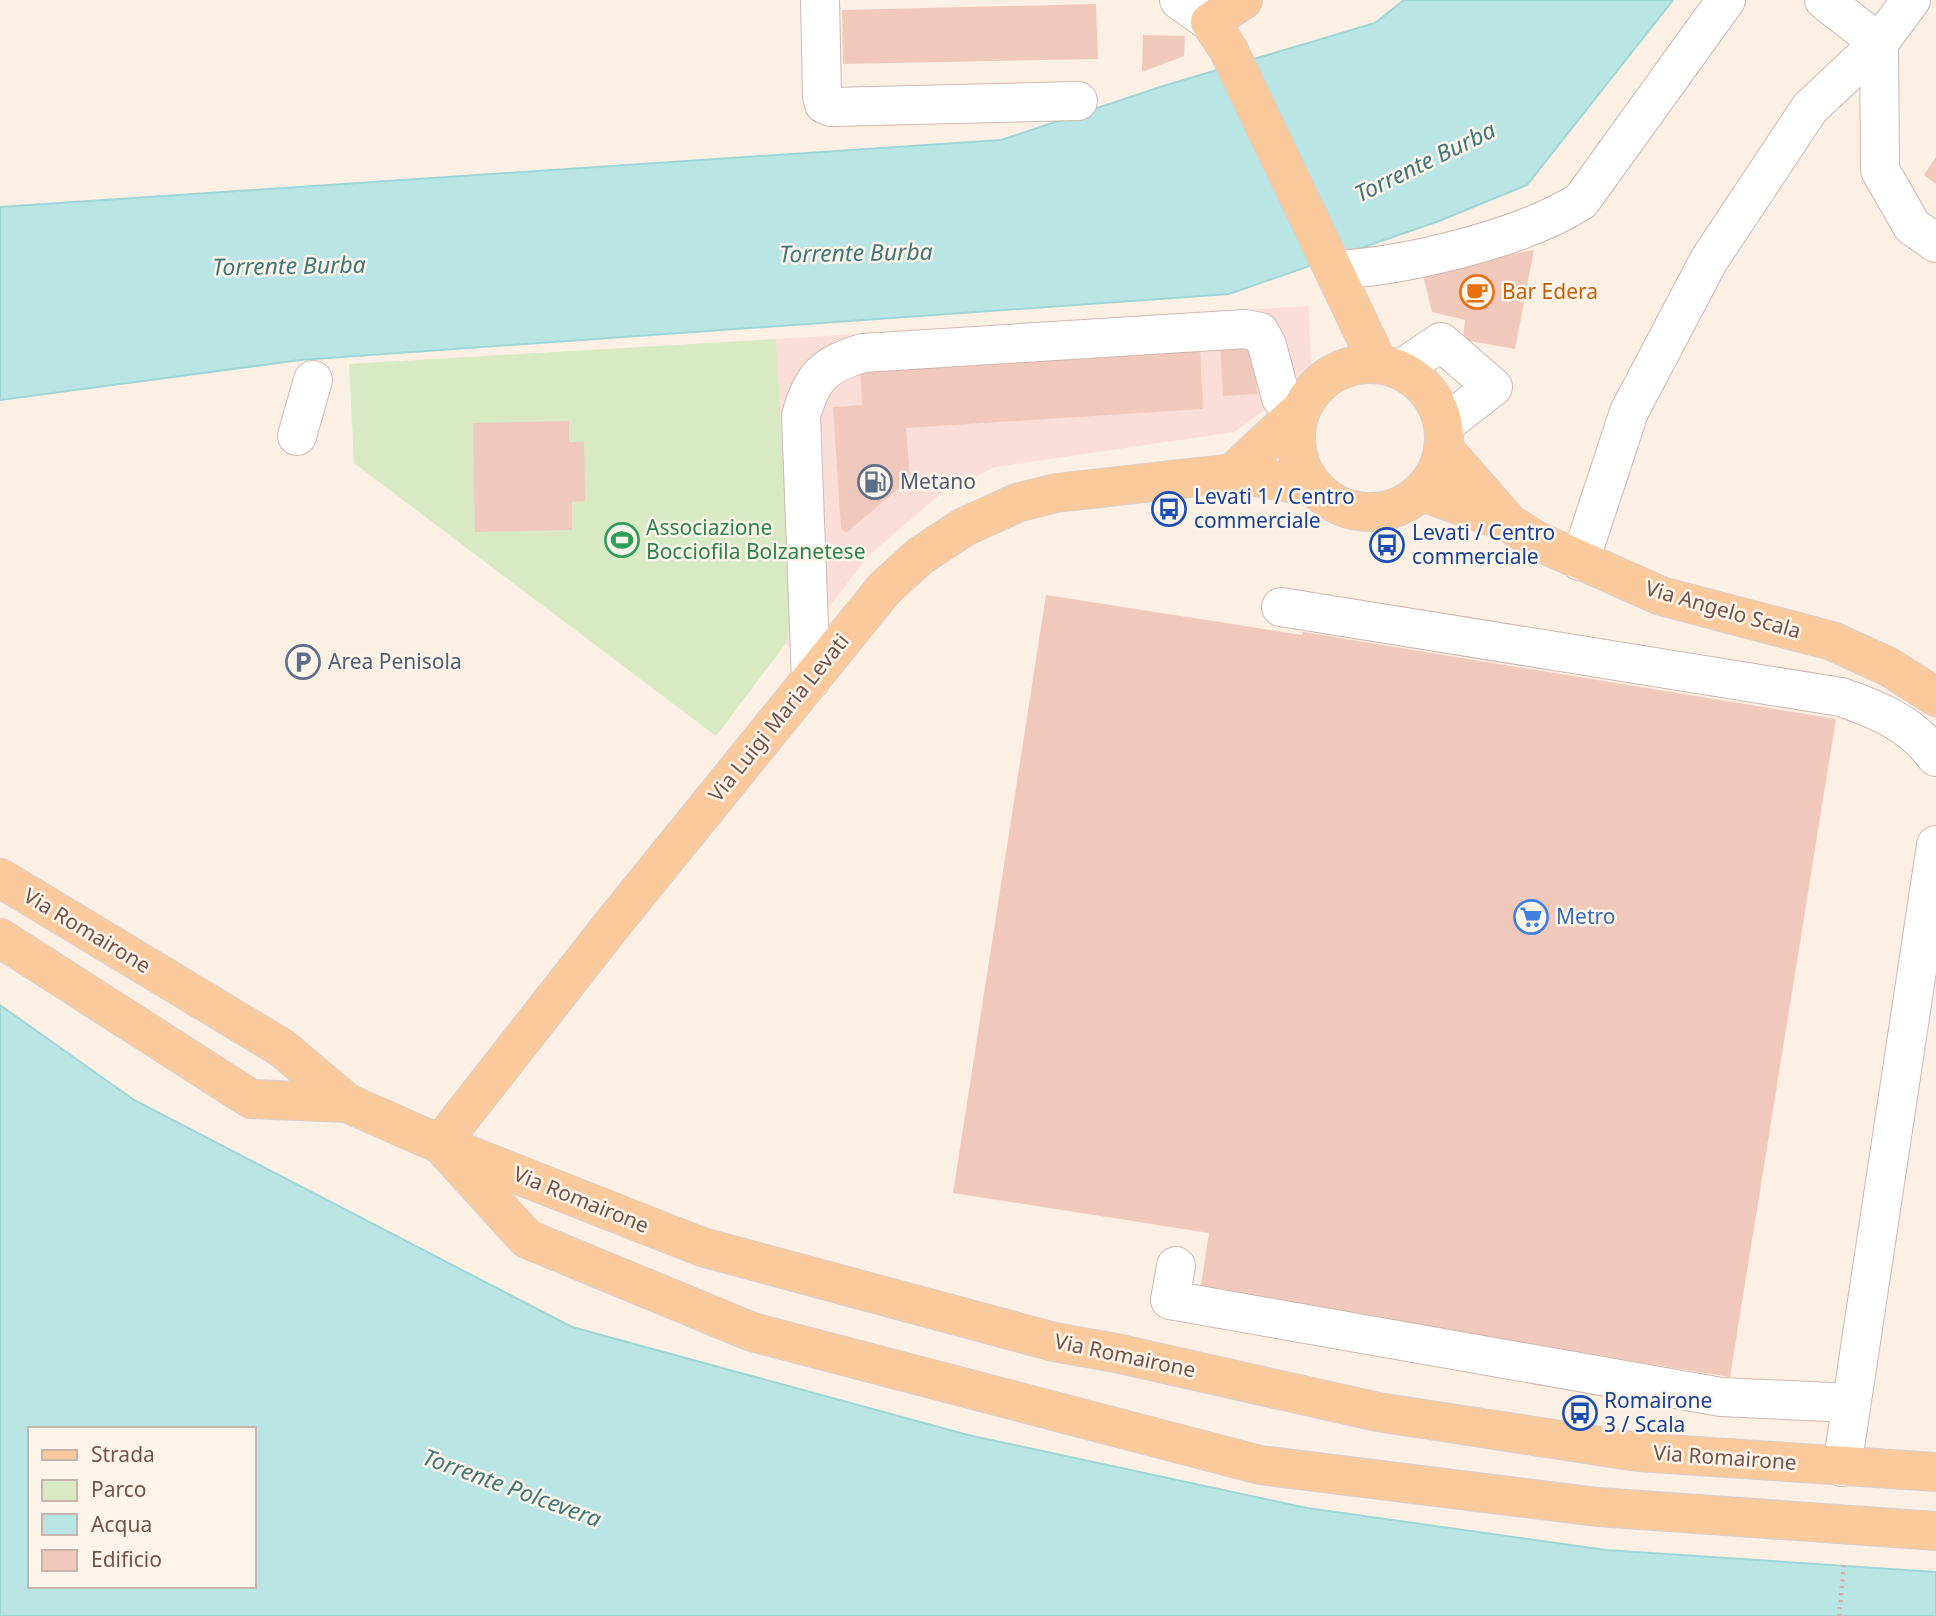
<svg xmlns="http://www.w3.org/2000/svg" width="1936" height="1616" font-family="'Noto Sans',sans-serif">
<style>
.commercial{fill:#fcded8}
.green{fill:#d8e9c3}
.water{fill:#b9e5e5;stroke:#9fd6d7;stroke-width:2;fill-rule:evenodd}
.building{fill:#f1c9bc}
.lines{fill:none;stroke-linecap:round;stroke-linejoin:round}
.minor-casing{stroke:#cfb8ae;stroke-width:40}
.major-casing{stroke:#d8cfcc;stroke-width:40}
.path{stroke:#d6ad9f;stroke-width:4.5;stroke-dasharray:2 5;stroke-linecap:butt}
.minor{stroke:#fff;stroke-width:38}
.major{stroke:#faca9d;stroke-width:38}
.labels{text-anchor:middle;stroke-width:5;stroke-linejoin:round;paint-order:stroke}
.food-label{font-size:21px;fill:#c56008;stroke:#fff4ea;text-anchor:start}
.service-label{font-size:21px;fill:#4e5e75;stroke:#fff4ea;text-anchor:start}
.transit-label{font-size:21px;fill:#164399;stroke:#fff4ea;text-anchor:start}
.leisure-label{font-size:21px;fill:#27864d;stroke:#fff4ea;text-anchor:start}
.street-label{font-size:21px;fill:#74534a;stroke:#fff4ea}
.shop-label{font-size:21px;fill:#366cbe;stroke:#fff4ea;text-anchor:start}
.water-label{font-size:23px;font-style:italic;fill:#3e7879;stroke:#fff4ea}
</style>
<rect width="100%" height="100%" fill="#fcefe4"/>
<path class="commercial" d="M 1308,306 L 1312,376 L 1234,432 L 995,467 L 938,496 L 868,556 L 793,654 L 786,643 L 792,617 L 776,339 Z"/>
<path class="green" d="M 776,339 L 792,617 L 786,643 L 716,736 L 354,463 L 349,364 Z"/>
<g class="water">
<path d="M 1404,0 L 1673,0 L 1527,185 L 1439,221 L 1229,294 L 300,360 L 0,400 L 0,207 L 1001,140 L 1160,87 L 1375,23 Z"/>
<path d="M 0,1005 L 134,1100 L 572,1327 L 968,1435 L 1307,1508 L 1606,1550 L 1936,1572 L 1936,1616 L 0,1616 ZM 30,1429 L 254,1429 L 254,1586 L 30,1586 Z"/>
</g>
<g class="building">
<path d="M 1096,4 L 1098,59 L 843,64 L 842,10 Z"/>
<path d="M 1143,35 L 1185,36 L 1184,56 L 1142,72 Z"/>
<path d="M 1936,157 L 1936,184 L 1924,175 Z"/>
<path d="M 1534,250 L 1515,349 L 1463,340 L 1465,320 L 1432,312 L 1422,271 Z"/>
<path d="M 1253,343 L 1257,394 L 1223,396 L 1220,345 Z"/>
<path d="M 1200,347 L 1203,409 L 906,428 L 910,479 L 846,533 L 841,528 L 833,407 L 862,405 L 860,368 Z"/>
<path d="M 569,421 L 569,442 L 584,442 L 585,501 L 572,502 L 572,530 L 475,532 L 473,423 Z"/>
<path d="M 1046,595 L 1302,635 L 1303,632 L 1836,719 L 1730,1377 L 1200,1292 L 1209,1233 L 953,1193 Z"/>
</g>
<g class="lines">
<g class="minor-casing">
<g id="minor">
<path d="M 820,0 L 822,96 L 824,104 L 831,107 L 1078,101"/>
<path d="M 1179,0 L 1210,22"/>
<path d="M 1911,0 L 1879,43 L 1880,170 L 1912,226 L 1936,243"/>
<path d="M 1335,270 C 1406,266 1521,239 1581,201 L 1726,0"/>
<path d="M 1401,369 L 1441,342 L 1493,387 L 1444,425"/>
<path d="M 297,436 L 313,380"/>
<path d="M 1580,561 L 1629,412 L 1709,260 L 1810,108 L 1879,43 L 1824,0"/>
<path d="M 1281,607 L 1841,697 C 1879,710 1912,724 1936,757"/>
<path d="M 811,680 L 801,416 C 812,376 824,365 863,353 L 1245,329 L 1260,332 L 1267,345 L 1281,398 L 1301,409"/>
<path d="M 1176,1266 L 1170,1300 L 1721,1397 L 1851,1403"/>
<path d="M 1842,1467 L 1936,845"/>
</g>
</g>
<g class="major-casing">
<g id="major">
<path d="M 1243,0 L 1210,22 L 1228,49 L 1378,363"/>
<circle cx="1370" cy="438" r="74"/>
<path d="M 1444,449 L 1508,522"/>
<path d="M 1233,473 L 1301,409"/>
<path d="M 1422,492 L 1509,523 L 1535,540 L 1661,596 L 1832,641 L 1889,667 L 1936,697"/>
<path d="M 0,878 L 282,1048 L 347,1103 L 440,1144 L 702,1247 L 1054,1342 L 1116,1353 L 1378,1412 L 1638,1452 L 1936,1472"/>
<path d="M 0,938 L 251,1099 L 347,1103"/>
<path d="M 440,1144 L 615,921 L 884,589 L 920,556 L 964,527 L 1017,503 L 1056,493 L 1233,473 L 1313,487"/>
<path d="M 446,1150 L 527,1239 L 752,1332 L 1260,1465 L 1598,1507 L 1936,1531"/>
</g>
</g>
<path class="path" d="M 1839,1616 L 1844,1565"/>
<use href="#minor" class="minor"/>
<use href="#major" class="major"/>
</g>
<defs>
<g id="cafe-ring" transform="scale(1.75)"><circle r="9.5" fill="#fff4ea" stroke="#e8710a" stroke-width="1.5"/><path d="M-5.5-4.5H6V0H3Q3 3.5 0 3.5H-2.5Q-5.5 3.5-5.5 0ZM3-3.2v2h1.7v-2ZM-6 4.5H4V6H-6Z" fill="#e8710a"/></g>
<g id="fuel-ring" transform="scale(1.75)"><circle r="9.5" fill="#fff4ea" stroke="#5c6f8a" stroke-width="1.5"/><path d="M-5.5-6h7V0h2V4h1.3V-2.5L3-4.5l.8-.8L6-3V5H2.5V1h-1V6h-7ZM-4.2-4.7v3.2H.2V-4.7Z" fill="#5c6f8a"/></g>
<g id="bus-ring" transform="scale(1.75)"><circle r="9.5" fill="#fff4ea" stroke="#1a4fb4" stroke-width="1.5"/><path d="M-5-6H5V4H4V6H2V4H-2V6H-4V4H-5ZM-3.5-4V0h7V-4ZM-3.5 1.2v1.5H-2V1.2ZM2 1.2v1.5H3.5V1.2Z" fill="#1a4fb4"/></g>
<g id="stadium-ring" transform="scale(1.75)"><circle r="9.5" fill="#fff4ea" stroke="#2e9e5b" stroke-width="1.5"/><path d="M0-5a6.5 5 0 1 0 0 10a6.5 5 0 1 0 0-10ZM-3.5-1.8h7v3.6h-7Z" fill="#2e9e5b"/></g>
<g id="parking-ring" transform="scale(1.75)"><circle r="9.5" fill="#fff4ea" stroke="#5c6f8a" stroke-width="1.5"/><path d="M-3.5-5.5H1a3.5 3.5 0 0 1 0 7H-1V5.5H-3.5ZM-1-3.4V-.6H.8a1.4 1.4 0 0 0 0-2.8Z" fill="#5c6f8a"/></g>
<g id="supermarket-ring" transform="scale(1.75)"><circle r="9.5" fill="#fff4ea" stroke="#3f7fe0" stroke-width="1.5"/><path d="M-6-5.5h2.5l.6 2H6L4.5 2H-2.5L-4.4-4H-6ZM-1.5 3.2a1.3 1.3 0 1 0 .1 0ZM3 3.2a1.3 1.3 0 1 0 .1 0Z" fill="#3f7fe0"/></g>
</defs>
<g fill-rule="evenodd">
<use href="#cafe-ring" x="1477" y="292"/>
<use href="#fuel-ring" x="875" y="482"/>
<use href="#bus-ring" x="1169" y="509"/>
<use href="#stadium-ring" x="622" y="540"/>
<use href="#bus-ring" x="1387" y="545"/>
<use href="#parking-ring" x="303" y="662"/>
<use href="#supermarket-ring" x="1531" y="917"/>
<use href="#bus-ring" x="1580" y="1413"/>
</g>
<g class="labels">
<g class="food-label">
<text x="1502" y="299">Bar Edera</text>
</g>
<g class="service-label">
<text x="900" y="489">Metano</text>
<text x="328" y="669">Area Penisola</text>
</g>
<g class="transit-label">
<text x="1194" y="504">Levati 1 / Centro<tspan x="1194" dy="24">commerciale</tspan></text>
<text x="1412" y="540">Levati / Centro<tspan x="1412" dy="24">commerciale</tspan></text>
<text x="1604" y="1408">Romairone<tspan x="1604" dy="24">3 / Scala</tspan></text>
</g>
<g class="leisure-label">
<text x="646" y="535">Associazione<tspan x="646" dy="24">Bocciofila Bolzanetese</tspan></text>
</g>
<g class="street-label">
<text transform="translate(1723 610) rotate(16)" y="7">Via Angelo Scala</text>
<text transform="translate(779 718) rotate(-51)" y="7">Via Luigi Maria Levati</text>
<text transform="translate(87 931) rotate(31)" y="7">Via Romairone</text>
<text transform="translate(581 1200) rotate(22)" y="7">Via Romairone</text>
<text transform="translate(1125 1356) rotate(12)" y="7">Via Romairone</text>
<text transform="translate(1725 1458) rotate(4)" y="7">Via Romairone</text>
</g>
<g class="shop-label">
<text x="1556" y="924">Metro</text>
</g>
<g class="water-label">
<text transform="translate(1425 162) rotate(-26)" y="8">Torrente Burba</text>
<text transform="translate(856 253) rotate(-1)" y="8">Torrente Burba</text>
<text transform="translate(289 266) rotate(-1)" y="8">Torrente Burba</text>
<text transform="translate(512 1488) rotate(20)" y="8">Torrente Polcevera</text>
</g>
</g>
<rect x="28" y="1427" width="228" height="161" fill="#fff4ea" stroke="#c7b4aa" stroke-width="2"/>
<rect x="42" y="1450" width="35" height="10" fill="#faca9d" stroke="#c7b4aa" stroke-width="2"/>
<text x="91" y="1462" font-size="21" fill="#74534a">Strada</text>
<rect x="42" y="1480" width="35" height="21" fill="#d8e9c3" stroke="#c7b4aa" stroke-width="2"/>
<text x="91" y="1497" font-size="21" fill="#74534a">Parco</text>
<rect x="42" y="1514" width="35" height="21" fill="#b9e5e5" stroke="#c7b4aa" stroke-width="2"/>
<text x="91" y="1532" font-size="21" fill="#74534a">Acqua</text>
<rect x="42" y="1550" width="35" height="21" fill="#f1c9bc" stroke="#c7b4aa" stroke-width="2"/>
<text x="91" y="1567" font-size="21" fill="#74534a">Edificio</text>
</svg>
